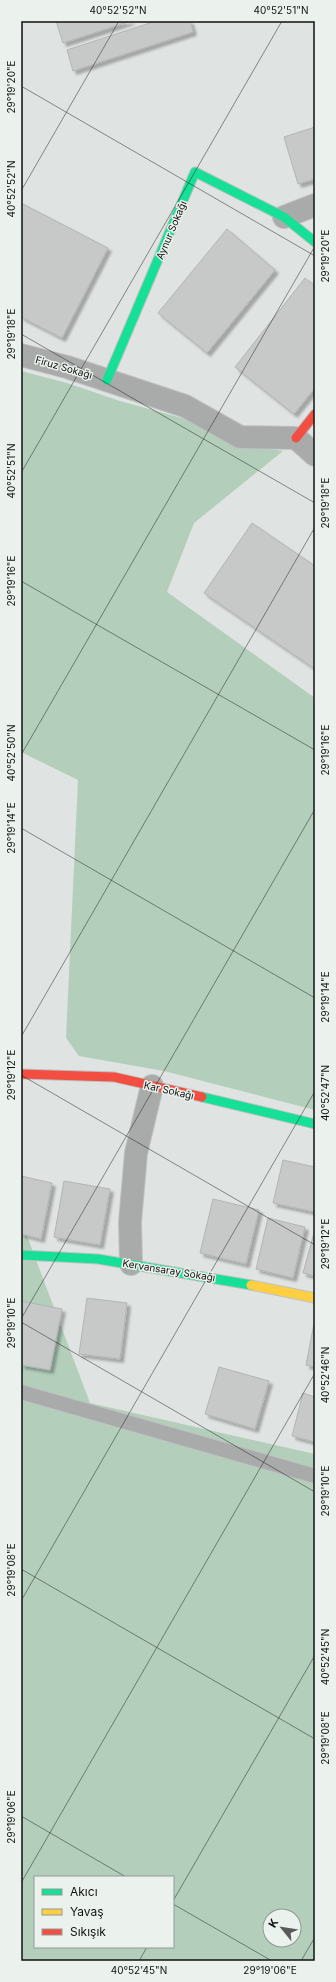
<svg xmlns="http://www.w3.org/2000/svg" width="336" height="1982" font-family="Inter,sans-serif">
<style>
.green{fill:#b3cfbc;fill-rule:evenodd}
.building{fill:#c6c9c7;stroke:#b2b5b4;filter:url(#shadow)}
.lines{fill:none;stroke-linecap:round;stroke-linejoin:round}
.lane-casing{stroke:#bfc1c0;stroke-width:16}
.street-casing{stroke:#bfc1c0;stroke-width:24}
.fast-casing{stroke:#bfc1c0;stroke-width:11}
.slow-casing{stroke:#bfc1c0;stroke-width:11}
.jam-casing{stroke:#bfc1c0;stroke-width:11}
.lane{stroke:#a9abaa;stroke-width:14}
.street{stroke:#a9abaa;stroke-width:22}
.fast{stroke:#16e098;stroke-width:9}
.slow{stroke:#ffcf43;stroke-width:9}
.jam{stroke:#f24e42;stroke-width:9}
.ticks{fill:none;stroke:#101211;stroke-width:1;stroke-opacity:0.45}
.labels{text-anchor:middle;stroke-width:3;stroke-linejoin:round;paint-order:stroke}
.street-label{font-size:10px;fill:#101211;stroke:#ebf2ed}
.neatline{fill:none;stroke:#101211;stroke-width:1.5}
.ticks-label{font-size:10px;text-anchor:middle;fill:#101211}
</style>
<defs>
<filter id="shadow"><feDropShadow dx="3.5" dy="3.5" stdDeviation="1" flood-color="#0004"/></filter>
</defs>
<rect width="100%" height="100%" fill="#dfe3e1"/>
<g class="green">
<path d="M 21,371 L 67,383 L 120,401 L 189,420 L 243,445 L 283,451 L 194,523 L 167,592 L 315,698 L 315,1110 L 164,1071 L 79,1056 L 66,1038 L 78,780 L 21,752 Z"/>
<path d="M 21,1220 L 90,1403 L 315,1454 L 315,1961 L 21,1961 ZM 35,1877 L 173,1877 L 173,1947 L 35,1947 ZM 270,1916 L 294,1916 L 294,1940 L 270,1940 Z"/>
</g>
<g class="building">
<path d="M 56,21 L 131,21 L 63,43 Z"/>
<path d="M 156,21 L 190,21 L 193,32 L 73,71 L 67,50 Z"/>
<path d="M 315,127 L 315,179 L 298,184 L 284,137 Z"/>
<path d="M 21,203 L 108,248 L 62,338 L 21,317 Z"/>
<path d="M 227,229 L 275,270 L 207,353 L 158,313 Z"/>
<path d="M 305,278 L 315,286 L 315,388 L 294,414 L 235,367 Z"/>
<path d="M 252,523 L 315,566 L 315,669 L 204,593 Z"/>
<path d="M 283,1160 L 315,1167 L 315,1212 L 273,1203 Z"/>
<path d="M 21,1176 L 52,1183 L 41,1239 L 21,1234 Z"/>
<path d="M 64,1181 L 110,1189 L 100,1245 L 54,1237 Z"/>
<path d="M 213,1199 L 259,1210 L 246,1264 L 200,1253 Z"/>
<path d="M 268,1218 L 305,1227 L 293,1278 L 256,1269 Z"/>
<path d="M 315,1229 L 315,1276 L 303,1273 Z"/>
<path d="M 87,1298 L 127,1303 L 120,1359 L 79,1354 Z"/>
<path d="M 21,1301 L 62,1309 L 50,1370 L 21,1365 Z"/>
<path d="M 314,1323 L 315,1323 L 315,1367 L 306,1365 Z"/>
<path d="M 219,1367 L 269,1381 L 255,1429 L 205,1414 Z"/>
<path d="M 303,1393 L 315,1397 L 315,1442 L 292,1436 Z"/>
</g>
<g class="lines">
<g class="lane-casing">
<path id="lane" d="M 21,1392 L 315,1476"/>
</g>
<g class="street-casing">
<g id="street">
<path d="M 284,217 L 315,205"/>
<path d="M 21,355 L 67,367 L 185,406 L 240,437 L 296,438 L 315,455"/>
<path d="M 131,1264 L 130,1222 L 136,1153 L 152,1086"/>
</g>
</g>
<g class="fast-casing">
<g id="fast">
<path d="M 107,380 L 195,172 L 284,217 L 315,242"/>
<path d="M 202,1097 L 315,1124"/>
<path d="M 21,1255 L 98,1259 L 251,1285"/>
</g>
</g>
<g class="slow-casing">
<path id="slow" d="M 251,1285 L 315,1298"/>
</g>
<g class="jam-casing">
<g id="jam">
<path d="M 296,438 L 315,414"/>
<path d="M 21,1074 L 114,1077 L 202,1097"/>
</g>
</g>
<use href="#lane" class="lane"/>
<use href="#street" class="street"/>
<use href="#fast" class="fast"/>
<use href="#slow" class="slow"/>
<use href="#jam" class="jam"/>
</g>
<path class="ticks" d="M 21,86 L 315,256M 21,191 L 119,21M 21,334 L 315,503M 21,473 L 282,21M 21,581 L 315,750M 21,755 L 315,246M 21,828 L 315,998M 21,1037 L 315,527M 21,1075 L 315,1245M 21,1319 L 315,809M 21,1322 L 315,1492M 21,1569 L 315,1739M 21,1601 L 315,1091M 21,1816 L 126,1877M 21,1883 L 315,1373M 173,1901 L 315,1655M 173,1904 L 272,1961M 139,1961 L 147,1947M 301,1961 L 315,1937"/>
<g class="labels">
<g class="street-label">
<text transform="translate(171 230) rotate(-67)" y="4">Aynur Sokağı</text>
<text transform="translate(64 367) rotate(16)" y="4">Firuz Sokağı</text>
<text transform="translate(169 1090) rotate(13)" y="4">Kar Sokağı</text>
<text transform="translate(169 1270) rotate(9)" y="4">Kervansaray Sokağı</text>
</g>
</g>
<rect width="336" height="1982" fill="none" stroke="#ebf2ed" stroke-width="44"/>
<rect x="34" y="1876" width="140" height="72" fill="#ebf2ed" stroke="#939895"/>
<rect x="42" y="1889" width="20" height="6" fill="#16e098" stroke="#939895"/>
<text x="70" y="1896" font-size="12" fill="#101211">Akıcı</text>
<rect x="42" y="1909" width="20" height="6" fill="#ffcf43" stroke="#939895"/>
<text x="70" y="1916" font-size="12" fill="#101211">Yavaş</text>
<rect x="42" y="1929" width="20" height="6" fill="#f24e42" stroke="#939895"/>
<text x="70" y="1936" font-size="12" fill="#101211">Sıkışık</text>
<g transform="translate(282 1928) rotate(300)"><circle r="19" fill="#ebf2ed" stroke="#939895"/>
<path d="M0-3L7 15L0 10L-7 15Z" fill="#585b5a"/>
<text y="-6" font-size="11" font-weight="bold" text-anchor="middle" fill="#101211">K</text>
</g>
<rect x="22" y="22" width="292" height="1938" class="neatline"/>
<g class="ticks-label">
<text x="118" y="14">40°52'52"N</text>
<text x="281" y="14">40°52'51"N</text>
<text transform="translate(11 87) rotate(-90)" y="4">29°19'20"E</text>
<text transform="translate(11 189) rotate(-90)" y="4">40°52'52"N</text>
<text transform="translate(325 256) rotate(-90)" y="4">29°19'20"E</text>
<text transform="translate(11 334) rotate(-90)" y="4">29°19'18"E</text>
<text transform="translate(11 471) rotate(-90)" y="4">40°52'51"N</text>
<text transform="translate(325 503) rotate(-90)" y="4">29°19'18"E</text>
<text transform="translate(11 581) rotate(-90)" y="4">29°19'16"E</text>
<text transform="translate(325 750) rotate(-90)" y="4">29°19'16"E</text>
<text transform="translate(11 753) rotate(-90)" y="4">40°52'50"N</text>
<text transform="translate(11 828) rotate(-90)" y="4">29°19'14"E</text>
<text transform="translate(325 997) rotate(-90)" y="4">29°19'14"E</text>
<text transform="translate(11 1075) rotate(-90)" y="4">29°19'12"E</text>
<text transform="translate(325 1093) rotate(-90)" y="4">40°52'47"N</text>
<text transform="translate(325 1244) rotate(-90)" y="4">29°19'12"E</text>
<text transform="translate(11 1323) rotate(-90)" y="4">29°19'10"E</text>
<text transform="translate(325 1375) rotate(-90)" y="4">40°52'46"N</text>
<text transform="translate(325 1491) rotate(-90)" y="4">29°19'10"E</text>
<text transform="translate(11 1570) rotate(-90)" y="4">29°19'08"E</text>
<text transform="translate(325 1657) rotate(-90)" y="4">40°52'45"N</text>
<text transform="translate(325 1738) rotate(-90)" y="4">29°19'08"E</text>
<text transform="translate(11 1817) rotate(-90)" y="4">29°19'06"E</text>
<text x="139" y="1974">40°52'45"N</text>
<text x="270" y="1974">29°19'06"E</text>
</g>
</svg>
